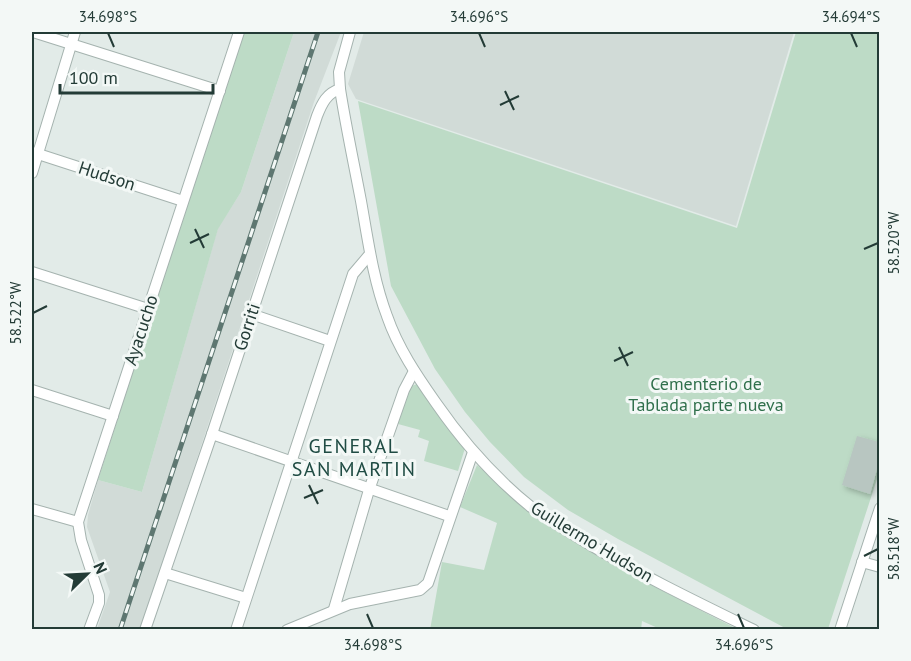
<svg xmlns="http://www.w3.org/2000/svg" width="911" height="661" font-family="'PT Sans',sans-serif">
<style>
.built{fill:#d1dbd7}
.green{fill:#bddbc6}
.building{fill:#b8c6c1;filter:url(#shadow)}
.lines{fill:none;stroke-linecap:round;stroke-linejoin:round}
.minor-casing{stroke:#a5b3af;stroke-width:12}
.minor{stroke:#fff;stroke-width:10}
.rail-casing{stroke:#5e7771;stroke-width:5}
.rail{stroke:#f3f8f6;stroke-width:3;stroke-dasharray:9;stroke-linecap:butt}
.ticks{fill:none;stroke:#233b36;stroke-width:2}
.labels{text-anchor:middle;stroke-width:6;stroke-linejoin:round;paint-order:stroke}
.street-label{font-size:18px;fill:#233b36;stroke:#f3f8f6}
.park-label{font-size:18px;fill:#30704c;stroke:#f3f8f6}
.neighbourhood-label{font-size:20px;letter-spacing:1.5px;fill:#204c44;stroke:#f3f8f6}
.neatline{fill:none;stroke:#233b36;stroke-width:2}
.ticks-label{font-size:15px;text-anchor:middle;fill:#233b36}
</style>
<defs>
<filter id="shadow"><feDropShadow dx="3" dy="3" stdDeviation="3" flood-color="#0004"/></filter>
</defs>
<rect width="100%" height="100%" fill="#e2ebe8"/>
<g class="built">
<path d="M 294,32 L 341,32 L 314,102 L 141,629 L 97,629 L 110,592 L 87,527 L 88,515 L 98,480 L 142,492 L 218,228 L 241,192 Z"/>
<path d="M 364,32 L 794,32 L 736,226 L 356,99 L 348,84 Z"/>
</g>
<g class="green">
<path d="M 242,32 L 294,32 L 241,192 L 218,229 L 142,492 L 98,480 Z"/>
<path d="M 796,32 L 879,32 L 879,473 L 828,629 L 787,629 L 618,539 L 568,510 L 524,477 L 490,442 L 465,412 L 435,369 L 391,286 L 358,101 L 737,228 Z"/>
<path d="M 417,384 L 465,448 L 458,471 L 424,461 L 429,441 L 418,437 L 420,430 L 398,424 L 409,387 Z"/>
<path d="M 477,465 L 538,517 L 624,571 L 737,629 L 660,629 L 642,621 L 641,630 L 430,630 L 442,562 L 484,570 L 497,523 L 460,507 Z"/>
</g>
<path class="building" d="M 857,436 L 879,442 L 879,462 L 870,494 L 842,485 Z"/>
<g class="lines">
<g class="minor-casing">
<g id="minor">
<path d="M 33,32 L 220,91"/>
<path d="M 340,89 C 346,127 354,164 361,201 C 368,240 373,279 387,316 C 398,348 417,376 436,403 C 463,442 494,477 531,507 C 550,521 572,534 592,546 C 645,577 699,603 754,630"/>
<path d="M 32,152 L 183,201"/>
<path d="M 32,173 L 75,32"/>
<path d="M 32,272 L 148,309"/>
<path d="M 251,314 L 330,341"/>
<path d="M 32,390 L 113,416"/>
<path d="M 212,434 L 449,516"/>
<path d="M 32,509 L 78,522"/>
<path d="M 862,562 L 880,567"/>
<path d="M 165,573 L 246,598"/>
<path d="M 334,609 L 369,490 L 404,390 L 414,371"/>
<path d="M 89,630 L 99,603 L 99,595 L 81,540 L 78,522 L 239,32"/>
<path d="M 145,630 L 212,434 L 317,116 C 322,103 327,93 340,89 L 339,72 L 350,32"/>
<path d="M 236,630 L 353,274 L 370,254"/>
<path d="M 287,630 L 350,604 L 420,590 L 428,583 L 473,452"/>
<path d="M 840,630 L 880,508"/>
</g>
</g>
<use href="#minor" class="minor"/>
<g class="rail-casing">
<path id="rail" d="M 120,630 L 318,32"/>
</g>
<use href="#rail" class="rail"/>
</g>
<path class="ticks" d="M 108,33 L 114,47M 479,33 L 485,47M 851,33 L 857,47M 505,91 L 514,110M 500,105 L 519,96M 195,229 L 204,248M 190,243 L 209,234M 864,249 L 878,243M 33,313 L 47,306M 619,347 L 628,366M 614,361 L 633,352M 309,485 L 318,504M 304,498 L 323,490M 864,556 L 878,549M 367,614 L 373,628M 738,614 L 744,628"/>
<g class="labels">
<g class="street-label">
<text transform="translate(107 176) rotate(18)" y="6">Hudson</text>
<text transform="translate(247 327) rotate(-72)" y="6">Gorriti</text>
<text transform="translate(141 330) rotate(-72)" y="6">Ayacucho</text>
<text transform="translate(592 542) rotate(31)" y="6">Guillermo Hudson</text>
</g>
<g class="park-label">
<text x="706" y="390">Cementerio de<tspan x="706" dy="21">Tablada parte nueva</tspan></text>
</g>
<g class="neighbourhood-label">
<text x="354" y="453">GENERAL<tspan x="354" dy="23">SAN MARTIN</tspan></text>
</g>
</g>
<rect width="911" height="661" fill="none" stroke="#f3f8f6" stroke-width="66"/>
<g transform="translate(87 574) rotate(66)" stroke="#f3f8f6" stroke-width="4.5" paint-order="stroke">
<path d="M0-4.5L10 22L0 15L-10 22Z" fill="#233b36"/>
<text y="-9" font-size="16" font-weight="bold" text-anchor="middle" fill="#233b36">N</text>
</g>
<path d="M60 84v9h153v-9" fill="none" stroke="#233b36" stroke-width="3"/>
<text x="69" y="84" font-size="18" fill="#233b36" stroke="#f3f8f6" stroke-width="4.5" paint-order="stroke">100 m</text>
<rect x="33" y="33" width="845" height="595" class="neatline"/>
<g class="ticks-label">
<text x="108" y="22">34.698°S</text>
<text x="479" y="22">34.696°S</text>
<text x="851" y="22">34.694°S</text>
<text transform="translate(894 243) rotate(-90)" y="5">58.520°W</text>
<text transform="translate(16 313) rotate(-90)" y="5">58.522°W</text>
<text transform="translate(894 549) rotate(-90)" y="5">58.518°W</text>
<text x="373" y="650">34.698°S</text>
<text x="744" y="650">34.696°S</text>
</g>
</svg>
